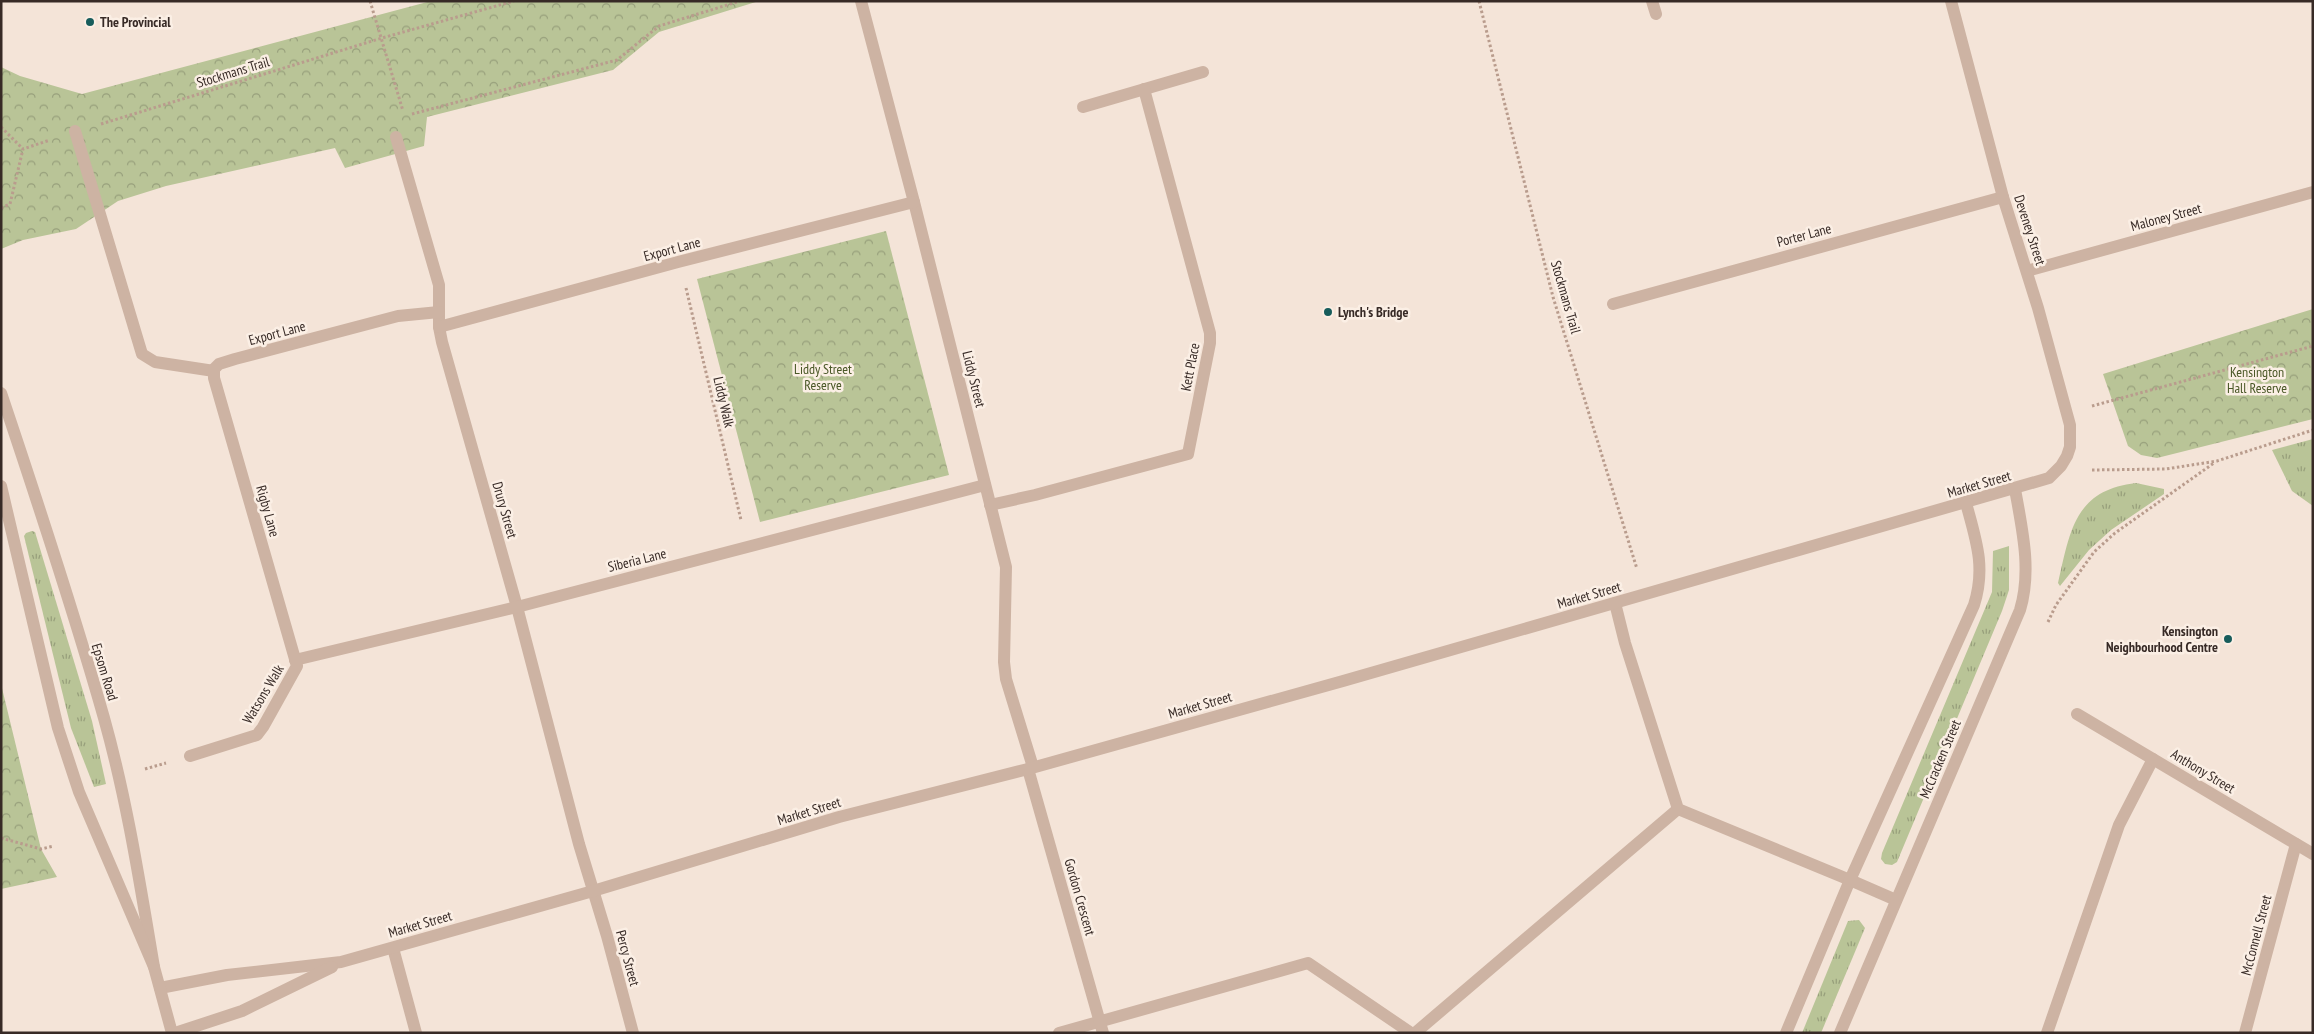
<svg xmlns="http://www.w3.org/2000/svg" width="2314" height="1034" font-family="'PT Sans Narrow',sans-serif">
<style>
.grass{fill:url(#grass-tufts)}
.park{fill:url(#park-crowns)}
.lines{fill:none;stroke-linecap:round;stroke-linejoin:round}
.path{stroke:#b99c8d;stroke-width:3;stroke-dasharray:2.5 2.5;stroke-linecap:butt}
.service{stroke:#cdb3a3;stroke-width:12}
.minor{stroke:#cdb3a3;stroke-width:12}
.tertiary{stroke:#cdb3a3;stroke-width:12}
.poi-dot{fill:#175c5b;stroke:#fbefe5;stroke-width:2}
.labels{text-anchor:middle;stroke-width:5;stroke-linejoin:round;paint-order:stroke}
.poi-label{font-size:14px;font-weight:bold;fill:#372a26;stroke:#fbefe5;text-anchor:start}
.street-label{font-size:14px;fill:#372a26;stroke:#fbefe5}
.park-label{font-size:14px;fill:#4a5827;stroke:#fbefe5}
</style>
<defs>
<pattern id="grass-tufts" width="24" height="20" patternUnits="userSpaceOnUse" patternTransform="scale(1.25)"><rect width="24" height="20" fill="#b9c497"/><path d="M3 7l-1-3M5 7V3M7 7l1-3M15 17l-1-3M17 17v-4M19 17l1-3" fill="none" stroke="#979f7b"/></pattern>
<pattern id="park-crowns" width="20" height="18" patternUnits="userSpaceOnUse" patternTransform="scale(1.25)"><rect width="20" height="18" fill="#b9c497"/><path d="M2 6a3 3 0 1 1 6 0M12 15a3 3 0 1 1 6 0" fill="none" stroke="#979f7b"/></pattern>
</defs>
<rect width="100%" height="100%" fill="#f4e4d8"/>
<g class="grass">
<path d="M 2313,439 L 2313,506 L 2292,491 L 2272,450 Z"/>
<path d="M 2136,483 L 2164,489 L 2164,494 L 2111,530 L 2089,550 L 2060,586 L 2058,583 C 2070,532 2074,490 2136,483 Z"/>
<path d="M 32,531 L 35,532 L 92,721 L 106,784 L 94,787 L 71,728 L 24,536 L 26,533 Z"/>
<path d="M 2009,546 L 2009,590 L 2002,611 L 1897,862 L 1892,865 L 1885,864 L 1881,859 L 1882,853 L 1992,592 L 1993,551 Z"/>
<path d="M 1859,920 L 1865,928 L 1821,1033 L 1802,1033 L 1848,921 Z"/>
</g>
<g class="park">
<path d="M 431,1 L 759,1 L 659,32 L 613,70 L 427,117 L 424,146 L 345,168 L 335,148 L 166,186 L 118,201 L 76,229 L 23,240 L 1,249 L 1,67 L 20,76 L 82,94 Z"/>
<path d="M 886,231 L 949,475 L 760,522 L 697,279 Z"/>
<path d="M 2313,309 L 2313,419 L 2157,458 L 2141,455 L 2128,446 L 2103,374 Z"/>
<path d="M 1,684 L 41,849 L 57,877 L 1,889 Z"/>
</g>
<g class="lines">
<g class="path">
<path d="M 370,1 L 403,111"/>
<path d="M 1479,1 L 1553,297 L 1637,569"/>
<path d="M 412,114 L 617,60 L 659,26 L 740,1"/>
<path d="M 101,124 L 382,38 L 514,1"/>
<path d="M 1,127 L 23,149"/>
<path d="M 1,208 L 10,204 L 23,149 L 50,140"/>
<path d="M 686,288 L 741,520"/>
<path d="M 2092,406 L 2313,346"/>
<path d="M 2092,470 L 2166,469 L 2217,461 L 2313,430"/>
<path d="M 2048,622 L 2056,605 L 2094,552 L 2115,533 L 2214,463"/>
<path d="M 145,769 L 166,763"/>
<path d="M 1,838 L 41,849 L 54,846"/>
</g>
<g class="service">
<path d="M 1652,1 L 1656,14"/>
<path d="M 75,131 L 142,354 L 155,362 L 214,371"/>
<path d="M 1615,603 L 1625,643 L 1678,809 L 1850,880"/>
<path d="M 393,948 L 416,1033"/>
<path d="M 1059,1033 L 1308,963 L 1411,1033"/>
<path d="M 1415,1033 L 1678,809"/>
<path d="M 2047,1033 L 2119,825 L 2153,759"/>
</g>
<g class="minor">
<path d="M 861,1 L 914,202 L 1006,567 L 1004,662 L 1006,679 L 1033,767"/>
<path d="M 1083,107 L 1203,72"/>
<path d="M 396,137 L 439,285 L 439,327 L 442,342 L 517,607 L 579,844 L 607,936 L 633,1033"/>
<path d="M 2027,271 L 2313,192"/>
<path d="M 1613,304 L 2003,197"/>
<path d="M 439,327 L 678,262 L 914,202"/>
<path d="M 990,505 L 1035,495 L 1188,454 L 1210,343 L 1210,333 L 1144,89"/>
<path d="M 295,660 L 517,607 L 985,485"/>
<path d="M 2077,714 L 2313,854"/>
<path d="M 190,756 L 257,735 L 263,727 L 297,666 L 214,378 L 214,369 L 219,364 L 235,359 L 398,316 L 439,312"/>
<path d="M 1028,769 L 1103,1033"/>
<path d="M 1850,880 L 1896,900"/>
<path d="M 160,988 L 227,975 L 341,962 L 593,891 L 839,817 L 1028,769 L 1343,681 L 2049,478 L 2061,466 L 2067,456 L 2070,447 L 2070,425 L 2038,308 L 2003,197 L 1951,1"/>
<path d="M 175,1033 L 242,1011 L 332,967"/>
<path d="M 1786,1033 L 1850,880 L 1974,605 C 1986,567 1976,540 1966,503"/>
<path d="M 1840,1033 L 2020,610 C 2032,570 2022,529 2015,489"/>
<path d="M 2245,1033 L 2296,844"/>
</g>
<g class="tertiary">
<path d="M 1,393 C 37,500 73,609 104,718 C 127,800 140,884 154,967"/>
<path d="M 1,486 L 58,728 L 79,792 L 154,967 L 172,1033"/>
</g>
</g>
<g class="poi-dot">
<circle cx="90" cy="22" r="5"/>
<circle cx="1328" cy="312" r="5"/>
<circle cx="2228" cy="639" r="5"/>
</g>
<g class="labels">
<g class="poi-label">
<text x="100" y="27">The Provincial</text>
<text x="1338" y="317">Lynch's Bridge</text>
<text x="2218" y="636" text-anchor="end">Kensington<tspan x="2218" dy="16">Neighbourhood Centre</tspan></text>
</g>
<g class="street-label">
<text transform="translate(233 72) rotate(-17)" y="5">Stockmans Trail</text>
<text transform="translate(2166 217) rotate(-15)" y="5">Maloney Street</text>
<text transform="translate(2030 230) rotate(72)" y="5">Deveney Street</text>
<text transform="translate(1804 235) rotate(-15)" y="5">Porter Lane</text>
<text transform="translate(672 249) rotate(-15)" y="5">Export Lane</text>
<text transform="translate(1566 297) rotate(74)" y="5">Stockmans Trail</text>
<text transform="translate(277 333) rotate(-15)" y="5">Export Lane</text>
<text transform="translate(1190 367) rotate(-79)" y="5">Kett Place</text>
<text transform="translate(974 379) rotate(76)" y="5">Liddy Street</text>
<text transform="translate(724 402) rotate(77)" y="5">Liddy Walk</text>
<text transform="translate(1979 484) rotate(-16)" y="5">Market Street</text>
<text transform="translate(505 510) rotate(74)" y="5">Drury Street</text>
<text transform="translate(268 511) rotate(74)" y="5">Rigby Lane</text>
<text transform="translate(637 560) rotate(-14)" y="5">Siberia Lane</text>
<text transform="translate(1589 595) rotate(-16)" y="5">Market Street</text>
<text transform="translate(105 672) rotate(73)" y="5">Epsom Road</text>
<text transform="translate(263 694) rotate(-59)" y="5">Watsons Walk</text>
<text transform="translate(1200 705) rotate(-16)" y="5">Market Street</text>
<text transform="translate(1940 759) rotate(-67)" y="5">McCracken Street</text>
<text transform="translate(2203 771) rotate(31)" y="5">Anthony Street</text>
<text transform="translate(809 811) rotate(-17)" y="5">Market Street</text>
<text transform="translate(1080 897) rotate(74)" y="5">Gordon Crescent</text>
<text transform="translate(420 924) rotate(-16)" y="5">Market Street</text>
<text transform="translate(2256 935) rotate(-75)" y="5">McConnell Street</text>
<text transform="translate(628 958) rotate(75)" y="5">Percy Street</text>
</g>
<g class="park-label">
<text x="823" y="374">Liddy Street<tspan x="823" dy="16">Reserve</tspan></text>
<text x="2257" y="377">Kensington<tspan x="2257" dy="16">Hall Reserve</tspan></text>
</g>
</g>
<rect width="2314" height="1034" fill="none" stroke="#372a26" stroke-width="5"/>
</svg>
